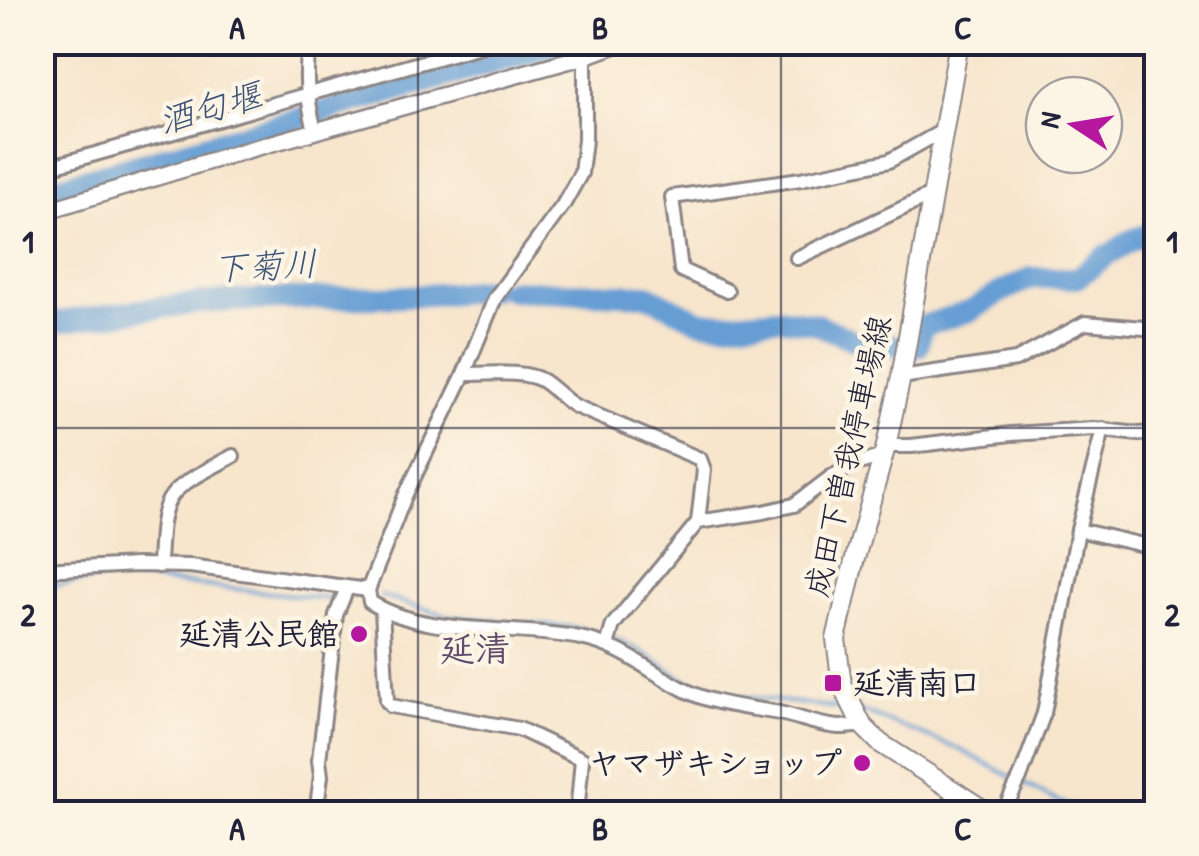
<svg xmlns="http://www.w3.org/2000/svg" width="1199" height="856" font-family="'Patrick Hand','Klee One',sans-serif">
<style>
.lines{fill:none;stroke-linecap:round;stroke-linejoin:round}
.stream{stroke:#669ed4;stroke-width:4}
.river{stroke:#669ed4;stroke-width:22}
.minor-casing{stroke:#8c8484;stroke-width:18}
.tertiary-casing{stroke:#8c8484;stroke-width:20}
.secondary-casing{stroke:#8c8484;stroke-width:22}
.minor{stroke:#fff;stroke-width:12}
.tertiary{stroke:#fff;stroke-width:15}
.secondary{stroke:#fff;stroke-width:18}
.grid{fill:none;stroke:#22223b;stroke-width:2.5;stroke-opacity:0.55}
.poi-dot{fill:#b5179e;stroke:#fcf5e5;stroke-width:4}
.labels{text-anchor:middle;stroke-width:9;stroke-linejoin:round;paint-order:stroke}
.street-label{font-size:32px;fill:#22223b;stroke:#fcf5e5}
.poi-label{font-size:32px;font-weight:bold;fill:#22223b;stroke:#fcf5e5;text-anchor:end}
.water-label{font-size:35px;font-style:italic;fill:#3d5478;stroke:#fcf5e5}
.neighbourhood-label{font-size:35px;font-weight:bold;fill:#634b6d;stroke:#fcf5e5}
.neatline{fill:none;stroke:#22223b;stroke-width:4}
.grid-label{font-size:32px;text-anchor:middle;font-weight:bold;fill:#22223b}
</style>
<rect width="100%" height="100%" fill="#fcf5e5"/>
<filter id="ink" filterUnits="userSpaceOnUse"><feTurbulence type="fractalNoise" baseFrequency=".01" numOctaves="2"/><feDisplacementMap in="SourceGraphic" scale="20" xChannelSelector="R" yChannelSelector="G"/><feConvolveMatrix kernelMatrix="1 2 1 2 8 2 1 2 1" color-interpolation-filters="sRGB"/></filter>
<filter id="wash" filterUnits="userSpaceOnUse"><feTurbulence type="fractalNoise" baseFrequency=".0048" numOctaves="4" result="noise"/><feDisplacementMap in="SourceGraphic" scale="40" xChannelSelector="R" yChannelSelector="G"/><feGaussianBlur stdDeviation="2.25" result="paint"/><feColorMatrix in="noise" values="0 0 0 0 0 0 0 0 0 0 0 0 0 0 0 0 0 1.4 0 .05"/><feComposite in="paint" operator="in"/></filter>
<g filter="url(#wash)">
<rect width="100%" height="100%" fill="#f7e5cc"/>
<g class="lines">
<g class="stream">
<path d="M 42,587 L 118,577 L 332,599"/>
<path d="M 381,596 L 449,616 L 577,628 L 607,635 L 637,649 L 685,680 L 724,694 L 846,709"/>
<path d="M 861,711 L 959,749 L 1051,798 L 1089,814"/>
</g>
<g class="river">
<path d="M 42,191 L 569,42"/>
<path d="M 1115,251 L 1131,240 L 1156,231"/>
<path d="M 511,290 L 647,295 L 700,321 L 724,323 L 778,318 L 816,324 L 867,346 L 893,345"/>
<path d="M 42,324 C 106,316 168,304 232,301 C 319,297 405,300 492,289"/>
<path d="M 918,346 L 922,326 L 971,311 L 1001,292 L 1031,278 L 1077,278 L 1107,255"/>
</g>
</g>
</g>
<g filter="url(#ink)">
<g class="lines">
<g class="minor-casing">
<g id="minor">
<path d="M 310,42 C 304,76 307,98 315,131"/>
<path d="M 585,56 L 585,140 L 581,173 L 563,205 L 495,298 L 464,374 L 405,496 L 368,590 L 370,602 C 430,639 513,624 580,638 C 622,646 647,670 683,689 C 713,705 746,707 779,713 C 799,717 819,726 839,727 C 847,727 855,726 862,725"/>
<path d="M 42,169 L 494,42"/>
<path d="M 797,258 L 933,194"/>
<path d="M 727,291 L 681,270 L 672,197 L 801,179 L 889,161 L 944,130"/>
<path d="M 464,374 C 485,374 526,370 543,381 C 555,389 563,399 575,406 L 700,459 L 704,470 L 698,522"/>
<path d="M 901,377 L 1016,360 L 1085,323 L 1156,329"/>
<path d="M 886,446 L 911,446 L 1011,434 L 1094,429 L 1138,434 L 1156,433"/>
<path d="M 1078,530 L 1156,548"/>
<path d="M 159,566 C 162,487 166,493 233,456"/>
<path d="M 42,570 L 136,565 L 190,566 L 368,590"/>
<path d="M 382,609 L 387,701 L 391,706 L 519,729 L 582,759 L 577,814"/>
<path d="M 607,645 L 613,625 L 698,522 L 763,512 L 794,505 L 831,477 L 853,465 L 883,456"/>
<path d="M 316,814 L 321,776 L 319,760 L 336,615 L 347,588"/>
<path d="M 1002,814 L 1020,778 L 1044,713 L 1078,530 L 1103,429"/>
</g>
</g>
<g class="tertiary-casing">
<path id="tertiary" d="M 42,212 L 233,154 L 585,56 L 623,42"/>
</g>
<g class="secondary-casing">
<path id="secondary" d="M 959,42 L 901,377 L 886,446 L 854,562 L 836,639 L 842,685 L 862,725 L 880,743 L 990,814"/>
</g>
<use href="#minor" class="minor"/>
<use href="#tertiary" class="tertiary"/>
<use href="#secondary" class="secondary"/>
</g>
</g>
<path class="grid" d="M 418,42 L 418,814M 781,42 L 781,814M 42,428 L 1156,428"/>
<g class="poi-dot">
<circle cx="359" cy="634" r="10"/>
<rect x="823" y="673" width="20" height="20" rx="5"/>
<circle cx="862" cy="763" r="10"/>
</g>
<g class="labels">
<g class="street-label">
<text transform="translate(848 456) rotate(-77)" y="11">成田下曽我停車場線</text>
</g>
<g class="poi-label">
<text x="339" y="645">延清公民館</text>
<text x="853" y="694" text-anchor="start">延清南口</text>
<text x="842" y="774">ヤマザキショップ</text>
</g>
<g class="water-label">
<text transform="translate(210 108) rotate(-16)" y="12">酒匂堰</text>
<text transform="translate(265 266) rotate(-3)" y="12">下菊川</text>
</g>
<g class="neighbourhood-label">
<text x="475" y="661">延清</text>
</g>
</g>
<rect width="1199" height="856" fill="none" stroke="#fcf5e5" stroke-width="110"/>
<g transform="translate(1074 125) rotate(282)"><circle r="48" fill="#fcf5e5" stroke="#a5a1a1" stroke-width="2.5"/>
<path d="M0-8L18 38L0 25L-18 38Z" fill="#b5179e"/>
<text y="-15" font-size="28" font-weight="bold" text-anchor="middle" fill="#22223b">N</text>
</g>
<rect x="55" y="55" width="1089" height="746" class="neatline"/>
<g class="grid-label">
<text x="237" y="39">A</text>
<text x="600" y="39">B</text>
<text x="963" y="39">C</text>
<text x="28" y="253">1</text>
<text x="1172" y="253">1</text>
<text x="28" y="626">2</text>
<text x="1172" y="626">2</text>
<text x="237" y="840">A</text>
<text x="600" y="840">B</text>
<text x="963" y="840">C</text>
</g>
</svg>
